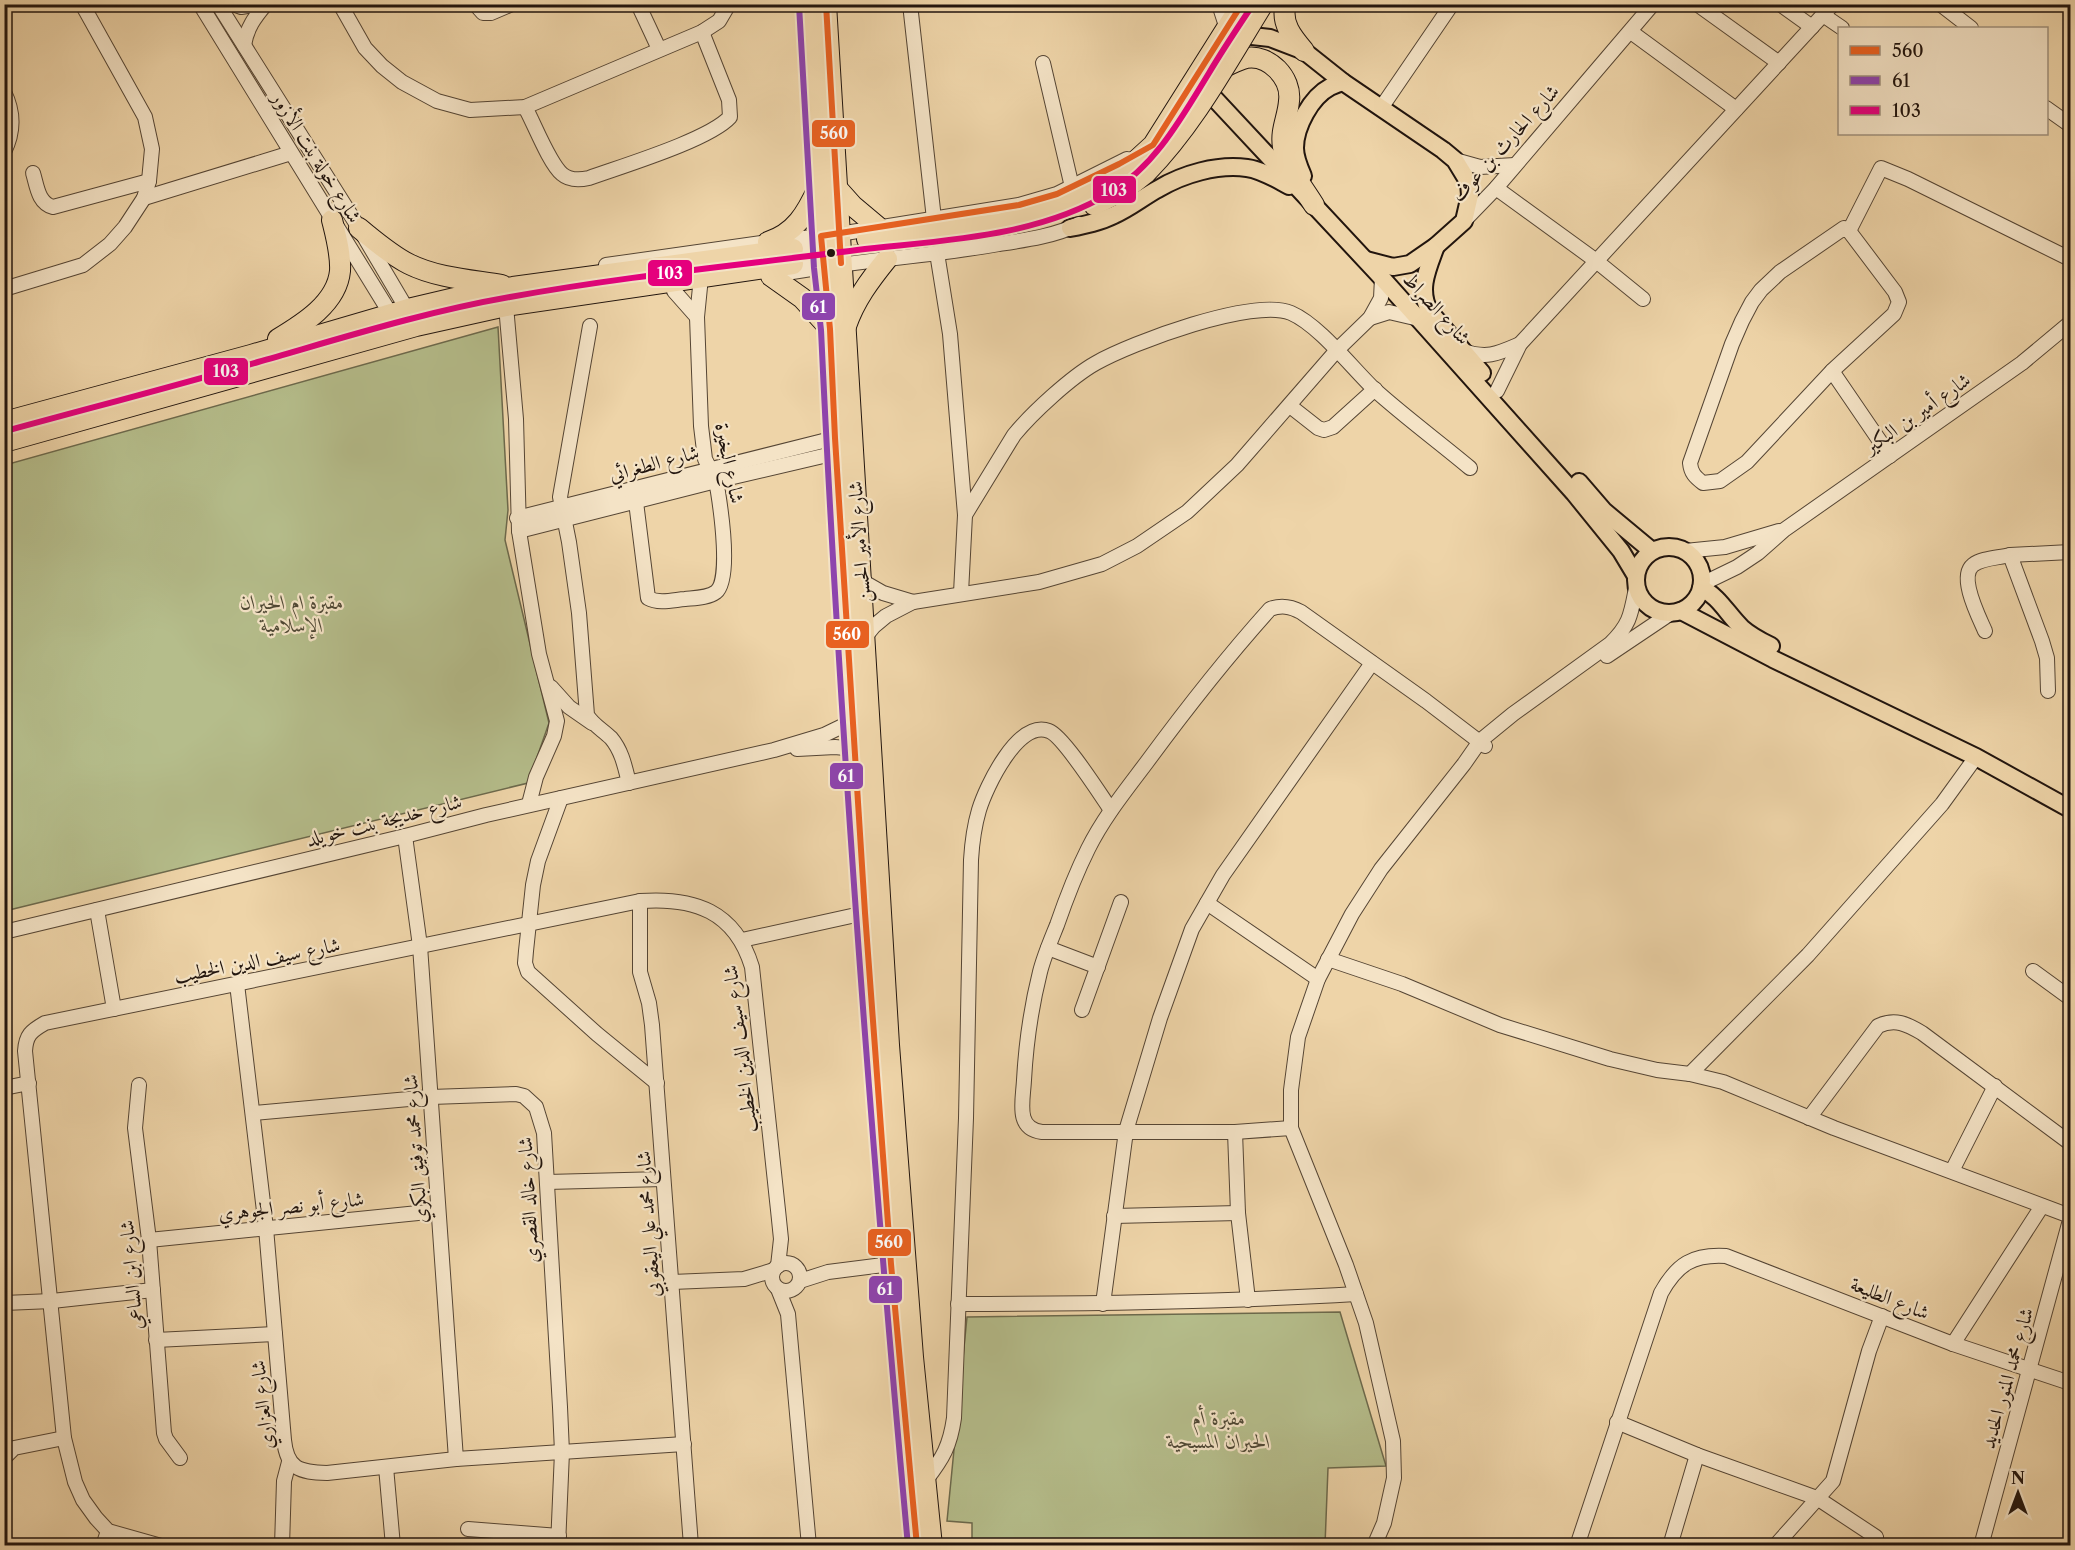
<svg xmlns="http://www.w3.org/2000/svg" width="2075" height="1550" font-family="'Libre Caslon Text',Amiri,serif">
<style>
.green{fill:#b5bd8b;stroke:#6c694c;stroke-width:1.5}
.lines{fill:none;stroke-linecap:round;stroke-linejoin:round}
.highway-tunnel{stroke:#c5ae89;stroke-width:20;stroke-dasharray:20 10;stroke-linecap:butt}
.minor-casing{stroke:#554534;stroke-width:16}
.major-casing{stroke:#22150e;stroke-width:20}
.highway-casing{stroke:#22150e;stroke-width:22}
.minor{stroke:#f4e3c6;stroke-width:14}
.major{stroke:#eed4a8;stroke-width:16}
.highway{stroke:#eed4a8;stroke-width:20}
.highway-bridge-casing{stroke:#22150e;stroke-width:22;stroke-linecap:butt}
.highway-bridge{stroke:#eed4a8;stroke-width:20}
.bus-1-casing{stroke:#f4e3c6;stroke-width:10}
.bus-2-casing{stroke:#f4e3c6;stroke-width:10}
.bus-3-casing{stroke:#f4e3c6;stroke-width:10}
.bus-1{stroke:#e86121;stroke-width:6}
.bus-2{stroke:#8e44ad;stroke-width:6}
.bus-3{stroke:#e5007d;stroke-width:6}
.bus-dot{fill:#22150e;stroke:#f4e3c6;stroke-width:2}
.labels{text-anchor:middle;stroke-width:4.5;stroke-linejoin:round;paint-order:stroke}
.street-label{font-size:20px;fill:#22150e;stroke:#f4e3c6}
.park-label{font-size:20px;font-style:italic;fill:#4e4734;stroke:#f4e3c6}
.line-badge{stroke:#f4e3c6;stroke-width:2}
.badge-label{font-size:16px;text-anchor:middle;font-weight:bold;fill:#fff}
</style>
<rect width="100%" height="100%" fill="#eed4a8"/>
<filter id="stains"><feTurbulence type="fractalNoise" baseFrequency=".00333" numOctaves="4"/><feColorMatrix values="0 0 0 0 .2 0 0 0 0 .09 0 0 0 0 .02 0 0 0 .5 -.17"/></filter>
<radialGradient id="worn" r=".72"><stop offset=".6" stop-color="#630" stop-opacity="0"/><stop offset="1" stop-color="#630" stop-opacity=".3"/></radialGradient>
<g class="green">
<path d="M 498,327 L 508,510 L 505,540 L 549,723 L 528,783 L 5,911 L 5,465 Z"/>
<path d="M 1340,1312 L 1386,1466 L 1328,1468 L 1325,1545 L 972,1545 L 972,1523 L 947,1521 L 967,1317 Z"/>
</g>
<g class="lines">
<path class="highway-tunnel" d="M 825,259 L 869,252"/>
<g class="minor-casing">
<g id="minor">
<path d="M 200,4 L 395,321"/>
<path d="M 218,4 L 359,228 L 411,316"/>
<path d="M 233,4 L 241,7 L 260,4"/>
<path d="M 340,4 L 365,48 L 382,66 L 402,82 L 437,101 L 470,110 L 525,107 L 702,32 L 719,21 L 729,4"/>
<path d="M 475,4 L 483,13 L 491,13 L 512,4"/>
<path d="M 638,4 L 659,49"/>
<path d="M 910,4 L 934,219"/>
<path d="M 1219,4 L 1227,29"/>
<path d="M 1697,4 L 1779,63"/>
<path d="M 1780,4 L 1812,27"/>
<path d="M 1940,4 L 1971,28"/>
<path d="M 1823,15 L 1842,28"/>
<path d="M 1631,32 L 1736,109"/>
<path d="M 244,45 C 247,28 254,18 266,4"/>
<path d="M 1043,63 L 1072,187"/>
<path d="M 4,92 C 14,112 14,132 4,152"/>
<path d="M 525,107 C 534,123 549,163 562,174 C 570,181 580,180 589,178 C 622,166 709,140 730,117 L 729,100 L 702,32"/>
<path d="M 1381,108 L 1452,4"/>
<path d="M 2046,108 L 2070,125"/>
<path d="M 1455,160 L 1480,167 L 1515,165"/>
<path d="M 33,173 C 37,186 38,203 53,207 L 149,181"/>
<path d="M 1496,188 L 1595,260 L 1643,299"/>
<path d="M 144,198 L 291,153"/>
<path d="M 1464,221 L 1496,188 L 1653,4"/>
<path d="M 1844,228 L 1849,231 L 1895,292 L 1899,302 L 1894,314 L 1832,371 L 1747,462 L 1720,481 L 1703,483 C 1695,477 1691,473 1690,463 L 1732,344 L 1742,321 L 1752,302 L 1761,290 L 1780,272 Z"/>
<path d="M 1849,231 L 1881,168 L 1908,179 L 2070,259"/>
<path d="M 799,239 C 808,245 812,253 809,264 L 801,270"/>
<path d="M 937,253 L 950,334 L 965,515 L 961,593"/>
<path d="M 606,265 L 768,242 L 839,234 L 1019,205 L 1057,194 L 1127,159"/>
<path d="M 782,274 C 854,260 927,257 999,244 C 1026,240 1055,236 1079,224"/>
<path d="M 4,289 L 83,265 L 110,244 L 125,227 L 144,198 L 149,181 L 152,149 L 145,117 L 82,4"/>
<path d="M 674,291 L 697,317"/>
<path d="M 506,306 L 516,419 L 519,531 L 539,654 L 557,721 L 554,736 L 536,777 L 529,804"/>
<path d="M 1370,318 L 1389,312 L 1419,319"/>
<path d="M 590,326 L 560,497 L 569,542 L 579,613 L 587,715 C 593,725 603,730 611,738 C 622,751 625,767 629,783"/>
<path d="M 1463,351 C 1487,359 1497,354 1520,344"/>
<path d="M 1832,371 L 1890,456"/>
<path d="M 1497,391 L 1520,344 L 1833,4"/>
<path d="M 1290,406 L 1318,428 L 1324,430 L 1333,427 L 1375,389"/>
<path d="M 636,502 L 648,598 C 659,604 673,600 685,599 C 694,598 708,598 716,592 C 731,580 721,511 718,492 L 716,481 L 705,459 L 701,426 L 697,317 L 700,287"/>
<path d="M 965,515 L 1014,435 C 1032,413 1071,377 1096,363 C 1131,343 1254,297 1291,313 C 1319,325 1352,368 1375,390 C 1405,417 1439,442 1470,468"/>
<path d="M 517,518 L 835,438"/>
<path d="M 519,531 L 716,481 L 836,453"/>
<path d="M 1685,551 L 1725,547 L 1779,531"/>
<path d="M 862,581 L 883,593 L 913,602"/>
<path d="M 1702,584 L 1737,567 L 1758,553 L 1784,530 L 2022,363 L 2070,323"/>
<path d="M 1985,631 C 1979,617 1958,577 1973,565 C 1982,558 1998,558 2010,555"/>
<path d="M 865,637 L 874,626 L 886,616 L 913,602 L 1039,582 L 1102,564 L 1137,546 L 1187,512 L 1237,465 L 1337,350 L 1370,318 L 1381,298 L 1382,278"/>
<path d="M 1607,656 L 1671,613"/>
<path d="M 551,687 L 569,707 L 592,723"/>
<path d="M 2048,691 L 2047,658 L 2042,641 L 2010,555 L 2070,552"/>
<path d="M 797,749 L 835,747 L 855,749"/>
<path d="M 561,798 L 538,861 L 533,885 L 526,951 L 525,963 L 528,972 L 597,1034 L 657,1083"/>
<path d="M 405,836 L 420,946 L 456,1459"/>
<path d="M 640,901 L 640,972 L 649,1003 L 652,1025 L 691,1546"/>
<path d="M 1207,903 L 1318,979"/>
<path d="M 97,910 L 114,1009"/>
<path d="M 4,932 L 405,836 L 486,815 L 774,750 L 824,735 L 853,721"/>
<path d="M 742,940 L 865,913"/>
<path d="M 1048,948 L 1098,967"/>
<path d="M 1328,959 L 1402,984 L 1500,1025 L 1610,1059 L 1657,1070 L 1690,1074 L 1723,1082 L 1834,1128 L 2070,1216"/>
<path d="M 2033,971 L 2070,998"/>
<path d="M 237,984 L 266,1228 L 284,1440 C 287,1469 299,1472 327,1473 L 456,1459 L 684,1444"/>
<path d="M 1082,1010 L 1121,902"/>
<path d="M 1690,1074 L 1808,955 L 1942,804 L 1976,757"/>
<path d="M 139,1085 L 135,1128 L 149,1240 L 164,1433 L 166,1439 L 180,1458"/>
<path d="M 4,1088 L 29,1083"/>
<path d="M 253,1113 L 431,1097 L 516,1094 L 524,1096 L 536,1107 L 544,1133 L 560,1407 L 562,1452 L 558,1546"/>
<path d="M 1809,1118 L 1878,1026 C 1895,1018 1907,1024 1922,1033 L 2070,1143"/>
<path d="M 1291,1128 L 1235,1132 L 1042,1132 C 1015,1129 1023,1101 1024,1080 C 1026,1044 1031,1008 1040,972 C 1044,956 1051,940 1057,925 C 1066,899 1076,873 1088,849 C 1104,817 1126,790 1147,762 C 1186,709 1226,658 1270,609 C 1281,605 1290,606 1301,612 L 1426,701 L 1485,746"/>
<path d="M 1235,1132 L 1238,1213 L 1248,1300"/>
<path d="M 1952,1171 L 1995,1086"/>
<path d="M 547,1182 L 663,1179"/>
<path d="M 1114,1216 L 1238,1213"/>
<path d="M 149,1240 L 438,1211"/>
<circle cx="786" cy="1277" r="14"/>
<path d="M 800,1281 L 828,1272 L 891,1264"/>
<path d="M 672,1282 L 744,1279 L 774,1270"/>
<path d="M 778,1289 L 788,1314 L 809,1546"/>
<path d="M 4,1303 L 52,1301 L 153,1290"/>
<path d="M 958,1304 C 1091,1304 1223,1302 1356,1294"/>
<path d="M 1103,1304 L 1126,1131 L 1160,1018 L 1192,929 L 1223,875 L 1372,663"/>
<path d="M 156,1340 L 275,1334"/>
<path d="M 1953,1344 L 2042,1206"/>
<path d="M 1617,1422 L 1697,1455 L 1817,1498 L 1876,1537"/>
<path d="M 4,1458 L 14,1448 L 64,1438"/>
<path d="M 386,1467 L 393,1546"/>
<path d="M 926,1480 C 943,1458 950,1446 954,1418 L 966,1118 L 971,860 C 972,843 974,827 979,810 C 986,787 1018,719 1049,731 C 1063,736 1100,794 1111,810"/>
<path d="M 468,1529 L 559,1536"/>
<path d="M 103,1546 L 108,1531"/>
<path d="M 161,1546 L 108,1531 L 96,1518 L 83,1500 L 75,1482 L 64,1438 L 25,1051 C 26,1035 31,1031 45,1023 L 640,901 C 694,897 735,911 752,967 L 778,1210 L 781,1239 L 778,1266"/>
<path d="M 282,1546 L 284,1481 L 289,1462"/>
<path d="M 1374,1546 L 1384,1523 L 1394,1478 L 1393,1441 L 1366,1323 L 1346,1265 L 1291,1128 L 1291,1090 L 1298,1037 L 1318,979 L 1352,914 L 1381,869 L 1464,764 L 1480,741 L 1513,714 L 1610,644 C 1630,625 1631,614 1636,588"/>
<path d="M 1577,1546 L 1661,1293 C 1677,1264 1693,1254 1726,1256 L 1953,1344 L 2070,1383"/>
<path d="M 1670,1546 L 1697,1455"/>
<path d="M 1775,1546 L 1833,1481 L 1869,1351 L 1882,1316"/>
<path d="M 1981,1546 L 2070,1220"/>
</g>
</g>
<g class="major-casing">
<g id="major">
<path d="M 1234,34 L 1270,38 L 1304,51 L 1343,82 L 1443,150 L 1455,160 L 1469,183 L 1470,195 L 1464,221 L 1436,246 L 1410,264 L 1393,267 L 1366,260"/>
<path d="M 1200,83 L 1382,278 L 1574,493 L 1621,551 L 1636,576"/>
<path d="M 1303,176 C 1299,167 1295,158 1295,148 C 1295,127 1311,97 1330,87 C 1334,85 1339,83 1343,82"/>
<path d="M 1070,228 C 1085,225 1100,222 1114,215 C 1130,208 1143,197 1158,189 C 1183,174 1217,164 1247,168 C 1262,170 1276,179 1289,186"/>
<path d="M 1436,246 C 1428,268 1417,290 1430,312 L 1482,373"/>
<path d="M 1579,482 L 1604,511 L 1652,551"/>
<circle cx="1669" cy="580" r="33"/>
<path d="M 1701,588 C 1719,596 1728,615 1742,628 C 1751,636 1761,641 1771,646"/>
<path d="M 1681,611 L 1773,659 L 1976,757 L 2070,809"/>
</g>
</g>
<g class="highway-casing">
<g id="highway">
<path d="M 808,4 L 823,267 L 830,329 L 835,438 L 859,825 L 891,1264 L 917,1546"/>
<path d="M 826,4 L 889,1045 L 913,1357 L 932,1546"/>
<path d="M 1286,4 C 1280,23 1293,38 1304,51"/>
<path d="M 1224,67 C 1231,64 1238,60 1246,58 C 1269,54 1292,78 1289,101 C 1288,117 1280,130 1283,147 C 1287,168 1303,187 1314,205"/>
<path d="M 836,187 L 853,206 L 878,227"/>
<path d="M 1094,205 L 1126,189 L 1146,173"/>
<path d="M 359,228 C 375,241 391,255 409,264 C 437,278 472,280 502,285"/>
<path d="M 867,239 L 999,224 L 1045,211 L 1079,198 L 1107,184 L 1130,166 L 1153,145 L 1242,4"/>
<path d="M 768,242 C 795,233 806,214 818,188"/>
<path d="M 771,276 L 802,298 L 830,329"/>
<path d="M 846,326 C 855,300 870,280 887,259"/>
<path d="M 278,339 C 303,324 337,303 340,271 C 341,254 336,236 332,220"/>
<path d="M 4,422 L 251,355 L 408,309 L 459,297 L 513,287 L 793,249"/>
<path d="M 4,442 L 416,326 L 506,306 L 793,264"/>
</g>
</g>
<use href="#minor" class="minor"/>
<use href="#major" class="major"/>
<use href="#highway" class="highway"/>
<g class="highway-bridge-casing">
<path id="highway-bridge" d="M 1146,173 C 1194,124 1227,62 1263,4"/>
</g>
<use href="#highway-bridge" class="highway-bridge"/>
<g class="bus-1-casing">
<g id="bus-1">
<path d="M 826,4 L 841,263"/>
<path d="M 917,1546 L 891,1264 L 865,913 L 835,438 L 830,329 L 821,236 L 1019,205 L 1057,194 L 1119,164 L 1153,145 L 1242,4"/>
</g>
</g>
<g class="bus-2-casing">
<path id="bus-2" d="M 799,5 L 814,268 L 821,330 C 840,736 871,1141 908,1546"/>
</g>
<g class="bus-3-casing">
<path id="bus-3" d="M 6,431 C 90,408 175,386 258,362 C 342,338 424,312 510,297 C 625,276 742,265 857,250 C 942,240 1035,238 1110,193 C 1156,165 1182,117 1209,73 C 1222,51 1236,30 1250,9"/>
</g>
<use href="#bus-1" class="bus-1"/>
<use href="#bus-2" class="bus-2"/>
<use href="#bus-3" class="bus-3"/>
</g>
<circle class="bus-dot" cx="831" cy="253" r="5"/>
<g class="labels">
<g class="street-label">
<text transform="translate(1505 143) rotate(-48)" y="7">شارع الحارث بن عوف</text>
<text transform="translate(317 157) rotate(58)" y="7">شارع خولة بنت الأزور</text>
<text transform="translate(1437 308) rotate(48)" y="7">شارع الصراط</text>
<text transform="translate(1917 413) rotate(-35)" y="7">شارع أمير بن البكير</text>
<text transform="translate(654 463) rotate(-15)" y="7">شارع الطغرائي</text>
<text transform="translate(730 463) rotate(79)" y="7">شارع البخيرة</text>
<text transform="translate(859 542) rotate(-94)" y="7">شارع الأمير الحسن</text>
<text transform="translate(384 820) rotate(-14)" y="7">شارع خديجة بنت خويلد</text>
<text transform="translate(257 960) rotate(-11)" y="7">شارع سيف الدين الخطيب</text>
<text transform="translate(740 1049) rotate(-97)" y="7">شارع سيف الدين الخطيب</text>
<text transform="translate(415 1149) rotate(-94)" y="7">شارع محمد توفيق البكري</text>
<text transform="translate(528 1200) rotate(-93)" y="7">شارع خالد القصري</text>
<text transform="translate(291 1206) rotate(-6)" y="7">شارع أبو نصر الجوهري</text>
<text transform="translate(648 1224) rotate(-94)" y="7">شارع محمد علي اليعقوبي</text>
<text transform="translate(131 1275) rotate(-95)" y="7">شارع ابن الساعي</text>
<text transform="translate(1890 1298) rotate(22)" y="7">شارع الطليعة</text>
<text transform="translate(2007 1378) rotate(-74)" y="7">شارع محمد المنور الحديد</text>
<text transform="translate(262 1405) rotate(-96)" y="7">شارع العزاري</text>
</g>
<g class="park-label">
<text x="292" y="609">مقبرة ام الحيران<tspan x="292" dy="23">الإسلامية</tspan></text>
<text x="1219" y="1425">مقبرة أم<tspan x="1219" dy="23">الحيران المسيحية</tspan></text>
</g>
</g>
<g class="line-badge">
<rect x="811" y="119" width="45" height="29" rx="6" fill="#e86121"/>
<rect x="1092" y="175" width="45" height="29" rx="6" fill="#e5007d"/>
<rect x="647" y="259" width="46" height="28" rx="6" fill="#e5007d"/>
<rect x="801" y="292" width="35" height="29" rx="6" fill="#8e44ad"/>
<rect x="203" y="357" width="46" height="29" rx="6" fill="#e5007d"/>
<rect x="825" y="620" width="45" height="29" rx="6" fill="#e86121"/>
<rect x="829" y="762" width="35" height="28" rx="6" fill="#8e44ad"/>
<rect x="867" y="1228" width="45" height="29" rx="6" fill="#e86121"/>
<rect x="868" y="1275" width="35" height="29" rx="6" fill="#8e44ad"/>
</g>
<g class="badge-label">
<text x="834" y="139">560</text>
<text x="1114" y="196">103</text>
<text x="670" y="279">103</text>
<text x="818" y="313">61</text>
<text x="226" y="377">103</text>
<text x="847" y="640">560</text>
<text x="846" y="782">61</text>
<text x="889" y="1248">560</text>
<text x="885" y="1295">61</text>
</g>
<rect width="2075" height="1550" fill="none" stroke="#eed4a8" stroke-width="24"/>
<rect x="6" y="6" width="2063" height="1538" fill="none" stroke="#22150e" stroke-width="3"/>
<rect x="12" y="12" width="2051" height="1526" fill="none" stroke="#22150e" stroke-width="1.5"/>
<rect x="1838" y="27" width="210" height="108" fill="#f4e3c6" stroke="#a0917c" stroke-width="1.5"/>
<rect x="1850" y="46" width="30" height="9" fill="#e86121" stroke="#a0917c" stroke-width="1.5"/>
<text x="1892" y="57" font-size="18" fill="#22150e">560</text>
<rect x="1850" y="76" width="30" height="9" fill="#8e44ad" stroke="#a0917c" stroke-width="1.5"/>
<text x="1892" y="87" font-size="18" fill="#22150e">61</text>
<rect x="1850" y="106" width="30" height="9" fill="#e5007d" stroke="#a0917c" stroke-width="1.5"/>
<text x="1892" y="117" font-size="18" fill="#22150e">103</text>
<g transform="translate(2018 1493)" stroke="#f4e3c6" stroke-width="4.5" paint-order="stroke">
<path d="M0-4.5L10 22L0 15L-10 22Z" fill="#22150e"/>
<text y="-9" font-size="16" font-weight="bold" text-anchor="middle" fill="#22150e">N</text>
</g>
<rect width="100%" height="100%" filter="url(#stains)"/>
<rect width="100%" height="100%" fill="url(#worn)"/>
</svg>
